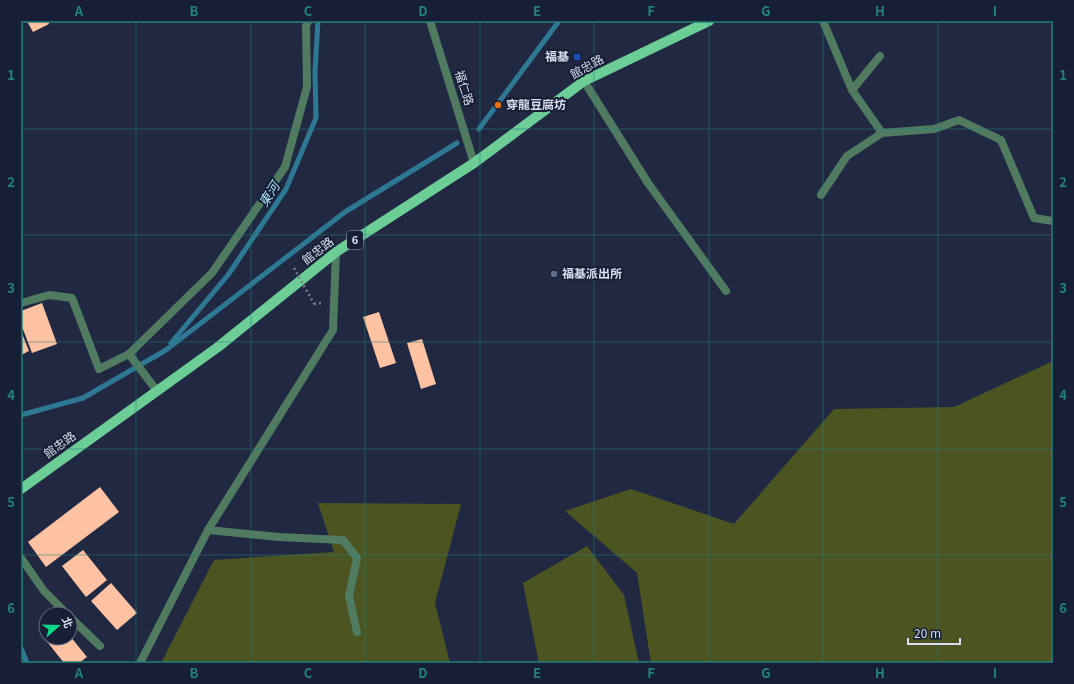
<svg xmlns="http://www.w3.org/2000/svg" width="1074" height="684" font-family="Georgia,'Noto Sans TC',serif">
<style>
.green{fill:#4c5522}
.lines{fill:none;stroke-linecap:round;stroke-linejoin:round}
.stream{stroke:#2f7893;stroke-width:5}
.building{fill:#ffc2a2}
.path{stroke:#747c90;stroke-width:2.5;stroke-dasharray:2 3;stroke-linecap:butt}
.service{stroke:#507b61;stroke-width:8}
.minor{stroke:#507b61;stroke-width:8}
.tertiary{stroke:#507b61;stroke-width:8}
.primary{stroke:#6dcd96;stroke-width:10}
.path-bridge{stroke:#747c90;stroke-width:2.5;stroke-dasharray:2 3;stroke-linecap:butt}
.grid{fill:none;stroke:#23807b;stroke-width:1;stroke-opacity:0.55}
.transit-dot{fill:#1a4fb4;stroke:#161f36;stroke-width:1.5}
.food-dot{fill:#e8710a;stroke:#161f36;stroke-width:1.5}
.service-dot{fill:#5c6f8a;stroke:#161f36;stroke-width:1.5}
.labels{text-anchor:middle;stroke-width:4;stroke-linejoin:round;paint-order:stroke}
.shield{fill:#161f36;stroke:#9da5b6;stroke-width:1}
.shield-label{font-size:11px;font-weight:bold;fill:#d7deed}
.poi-label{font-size:12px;font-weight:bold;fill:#d7deed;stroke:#161f36;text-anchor:start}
.street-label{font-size:12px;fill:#d7deed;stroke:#161f36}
.water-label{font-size:13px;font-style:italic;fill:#a7e1f9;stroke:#161f36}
.neatline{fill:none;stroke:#23807b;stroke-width:1.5}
.grid-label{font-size:13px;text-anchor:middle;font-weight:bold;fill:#23807b}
</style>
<rect width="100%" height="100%" fill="#202941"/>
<g class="green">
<path d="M 1053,361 L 1053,663 L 651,663 L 637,573 L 565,511 L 631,489 L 734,524 L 834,409 L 954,407 Z"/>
<path d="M 318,503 L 461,504 L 435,603 L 450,663 L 161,663 L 214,560 L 334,552 Z"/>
<path d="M 587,546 L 624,595 L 639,663 L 539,663 L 523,583 Z"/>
</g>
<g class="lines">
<g class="stream">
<path d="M 479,129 L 559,21"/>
<path d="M 171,343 L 228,275 L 286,189 L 316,118 L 315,71 L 318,21"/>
<path d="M 21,415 L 83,398 L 166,350 L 345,212 L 457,143"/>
<path d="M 21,648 L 27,663"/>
</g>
</g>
<g class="building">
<path d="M 27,21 L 48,21 L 49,24 L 33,32 Z"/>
<path d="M 42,303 L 57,344 L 32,353 L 21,324 L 21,311 Z"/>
<path d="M 379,312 L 396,363 L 380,368 L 363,317 Z"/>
<path d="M 21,331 L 29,351 L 21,355 Z"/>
<path d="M 422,339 L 436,384 L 421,389 L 407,343 Z"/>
<path d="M 100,487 L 119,512 L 46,567 L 28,542 Z"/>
<path d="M 83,550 L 107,580 L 86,597 L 62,566 Z"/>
<path d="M 111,583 L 137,613 L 117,630 L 91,601 Z"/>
<path d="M 70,636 L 87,657 L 79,663 L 64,663 L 45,639 L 70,638 Z"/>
</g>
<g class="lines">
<path class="path" d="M 314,304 L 321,303"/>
<g class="service">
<path d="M 823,21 L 852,90 L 882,133"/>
<path d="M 584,81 L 648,183 L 726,291"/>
<path d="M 852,90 L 880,56"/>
<path d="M 821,195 L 847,156 L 882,133 L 934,129 L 959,120 L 1001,140 L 1034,218 L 1053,221"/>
<path d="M 208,530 L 279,537 L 343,540 L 357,558 L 349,596 L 357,632"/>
<path d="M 21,558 L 44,591 L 67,614"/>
<path d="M 70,617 L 100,646"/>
</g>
<g class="minor">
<path d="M 21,303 L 49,295 L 72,298 L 99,369 L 129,354 L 212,273 L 285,167 L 307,87 L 306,26 L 308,21"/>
<path d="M 129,354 L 157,391"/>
<path d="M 140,663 L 208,530 L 333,330 L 336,252"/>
</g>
<path class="tertiary" d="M 430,21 L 474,163"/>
<path class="primary" d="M 21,489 L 218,347 L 336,252 L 474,163 L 584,81 L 709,21"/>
<path class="path-bridge" d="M 294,268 L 314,304"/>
</g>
<path class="grid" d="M 136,21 L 136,663M 251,21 L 251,663M 365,21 L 365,663M 480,21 L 480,663M 594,21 L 594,663M 709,21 L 709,663M 823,21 L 823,663M 938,21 L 938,663M 21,129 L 1053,129M 21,235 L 1053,235M 21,342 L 1053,342M 21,449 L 1053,449M 21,555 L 1053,555"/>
<rect class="transit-dot" x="573" y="53" width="8" height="8" rx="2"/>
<circle class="food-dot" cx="498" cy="105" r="4"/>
<circle class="service-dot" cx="554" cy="274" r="4"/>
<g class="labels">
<rect class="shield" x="347" y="231" width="16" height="18" rx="3"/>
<g class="shield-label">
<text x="355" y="244">6</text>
</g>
<g class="poi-label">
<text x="569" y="61" text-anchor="end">福基</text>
<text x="506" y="109">穿龍豆腐坊</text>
<text x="562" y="278">福基派出所</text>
</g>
<g class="street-label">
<text transform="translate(587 67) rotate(-29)" y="4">館忠路</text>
<text transform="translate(464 88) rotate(72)" y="4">福仁路</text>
<text transform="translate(318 251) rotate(-38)" y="4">館忠路</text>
<text transform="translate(60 445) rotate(-36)" y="4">館忠路</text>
</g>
<g class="water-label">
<text transform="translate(269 194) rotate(-58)" y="5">東河</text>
</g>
</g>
<rect width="1074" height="684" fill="none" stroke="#161f36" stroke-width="44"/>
<g transform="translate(58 626) rotate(70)"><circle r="19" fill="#161f36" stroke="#636b7f"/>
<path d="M0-3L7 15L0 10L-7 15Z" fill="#0ad98b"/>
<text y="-6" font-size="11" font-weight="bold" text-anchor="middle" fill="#d7deed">北</text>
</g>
<path d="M908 638v6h52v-6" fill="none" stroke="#d7deed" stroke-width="2"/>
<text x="914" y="638" font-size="12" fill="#d7deed" stroke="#161f36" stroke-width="3" paint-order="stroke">20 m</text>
<rect x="22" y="22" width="1030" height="640" class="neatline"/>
<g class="grid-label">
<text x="79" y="16">A</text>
<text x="194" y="16">B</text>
<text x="308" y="16">C</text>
<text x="423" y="16">D</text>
<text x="537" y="16">E</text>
<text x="651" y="16">F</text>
<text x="766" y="16">G</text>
<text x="880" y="16">H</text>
<text x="995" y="16">I</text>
<text x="11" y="80">1</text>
<text x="1063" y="80">1</text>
<text x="11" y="187">2</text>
<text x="1063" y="187">2</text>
<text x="11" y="293">3</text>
<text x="1063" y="293">3</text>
<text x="11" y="400">4</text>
<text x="1063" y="400">4</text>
<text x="11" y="507">5</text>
<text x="1063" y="507">5</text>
<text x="11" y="613">6</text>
<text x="1063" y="613">6</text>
<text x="79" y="678">A</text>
<text x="194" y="678">B</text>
<text x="308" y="678">C</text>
<text x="423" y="678">D</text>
<text x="537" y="678">E</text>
<text x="651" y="678">F</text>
<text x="766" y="678">G</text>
<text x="880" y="678">H</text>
<text x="995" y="678">I</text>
</g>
</svg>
